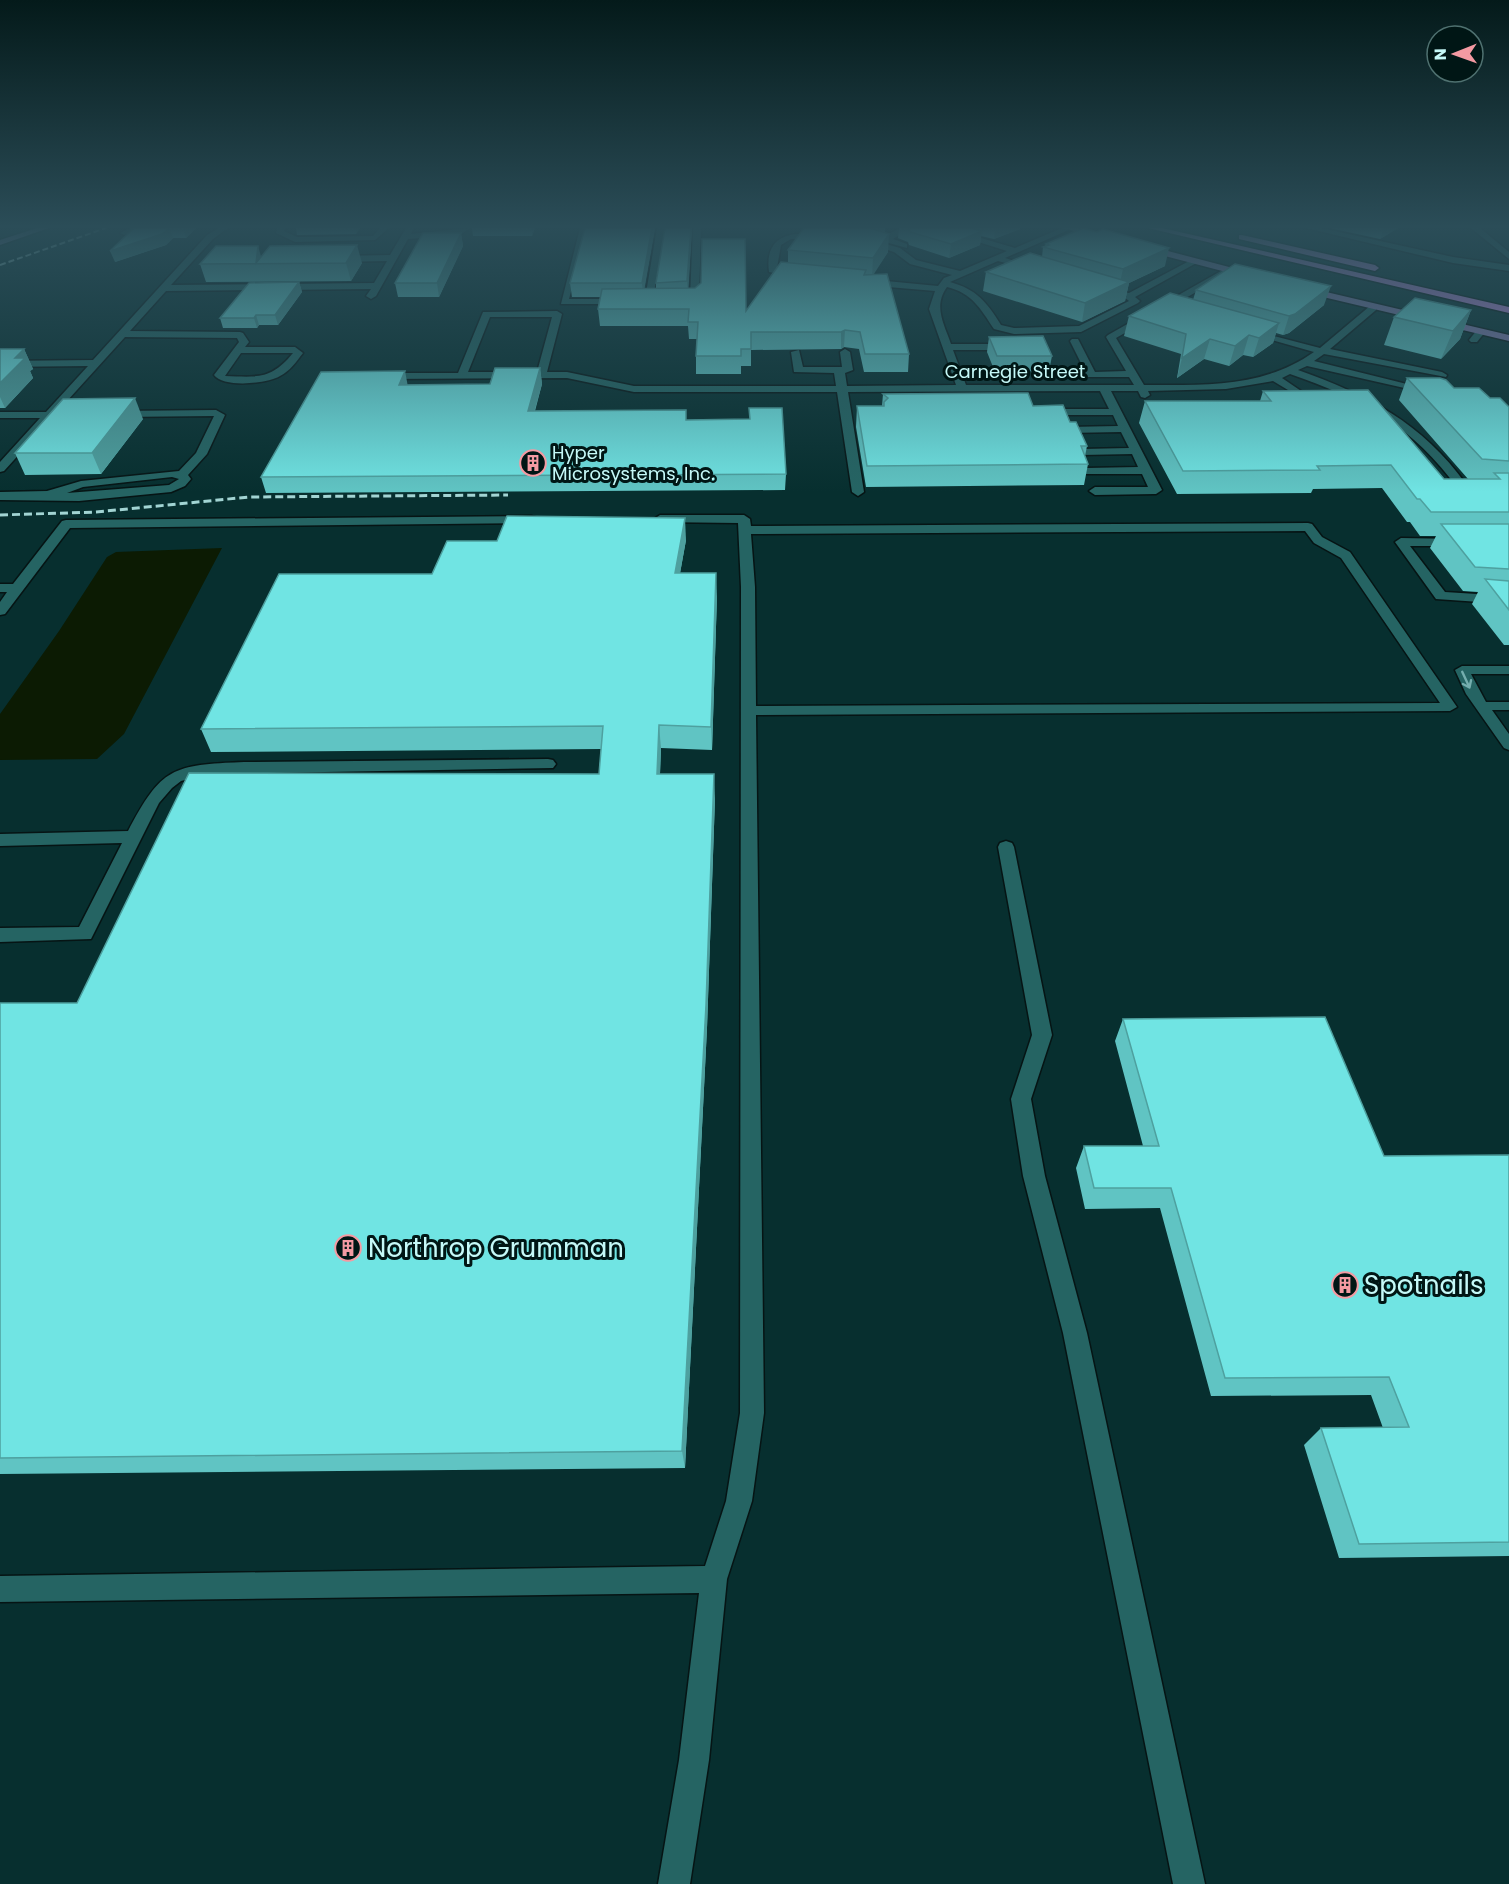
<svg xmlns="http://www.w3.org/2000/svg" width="1509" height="1884" font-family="Poppins,sans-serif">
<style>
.water{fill:#0c1b03}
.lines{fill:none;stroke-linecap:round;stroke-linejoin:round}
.minor-casing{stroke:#061414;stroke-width:3}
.major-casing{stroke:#061414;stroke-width:3}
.highway-casing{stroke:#061414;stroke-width:3}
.minor{fill:#256463;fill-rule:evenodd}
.major{fill:#877cb1;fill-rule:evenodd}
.highway{fill:#c98ce5;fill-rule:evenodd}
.rail-far1{stroke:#a2d4d3;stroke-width:2;stroke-dasharray:6 3;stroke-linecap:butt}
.rail{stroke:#a2d4d3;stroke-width:3;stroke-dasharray:8 4;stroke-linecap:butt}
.wall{fill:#60c4c3}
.shaded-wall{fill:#4ea09f}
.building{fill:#70e4e3;stroke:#4ea09f;stroke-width:1.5}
.oneway{stroke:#75aeae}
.labels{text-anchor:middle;stroke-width:6;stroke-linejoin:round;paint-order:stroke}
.far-street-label{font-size:18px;fill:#c5f9f8;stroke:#001615}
.far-poi-label{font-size:18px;fill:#c5f9f8;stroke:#001615;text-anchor:start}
.near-poi-label{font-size:26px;fill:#c5f9f8;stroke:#001615;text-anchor:start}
</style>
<rect width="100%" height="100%" fill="#072f2f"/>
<path class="water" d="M 222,548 L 124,734 L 97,759 L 0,760 L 0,714 L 59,631 L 107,557 L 116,552 Z"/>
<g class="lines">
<g class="minor-casing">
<g id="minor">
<path d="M 130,228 L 142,228 L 124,235 L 120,233 Z"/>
<path d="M 219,228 L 228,228 L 213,239 L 171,285 L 374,283 L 387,261 L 337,262 L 333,259 L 337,256 L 390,255 L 406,228 L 414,228 L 411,234 L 470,228 L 460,235 L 408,239 L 376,296 L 371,299 L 366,296 L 371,289 L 166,291 L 130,331 L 240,332 L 243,333 L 249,342 L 245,347 L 295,347 L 303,353 C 296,362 290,371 280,376 C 267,384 223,388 214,375 L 239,342 L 237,338 L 125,337 L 57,412 L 60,415 L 59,417 L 52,418 L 4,471 L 0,472 L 0,462 L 40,418 L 0,418 L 0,412 L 46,412 L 88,366 L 0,367 L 0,361 L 93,360 L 207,235 ZM 241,353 L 293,353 C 271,380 257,377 225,376 Z"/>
<path d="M 277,228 L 286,228 L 284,231 L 297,237 L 373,236 L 380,228 L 389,228 L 375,240 L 295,242 L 276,233 Z"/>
<path d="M 580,228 L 588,228 L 569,299 L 645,299 L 657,228 L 665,228 L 652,304 L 561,304 Z"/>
<path d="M 693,228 L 701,228 L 699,300 L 684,304 L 679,301 L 690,298 Z"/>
<path d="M 901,228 L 911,228 L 893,239 L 907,244 L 907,248 L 885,242 L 888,234 Z"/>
<path d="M 934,228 L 947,228 L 1015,248 L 1062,228 L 1073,228 L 1005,258 L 1035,267 L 1035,271 L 998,261 L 950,282 C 976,289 987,302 1001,325 L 1014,328 L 1079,326 L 1129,301 L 1124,297 L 1099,290 L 1099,286 L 1129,293 L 1193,259 L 1200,261 L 1135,297 L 1140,301 L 1138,303 L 1081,332 L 1014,334 L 994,329 C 980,308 972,293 947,287 C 933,306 944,324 951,344 L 1012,344 L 1017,347 L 1012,350 L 953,350 L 966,385 L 1134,385 L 1129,377 L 1088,377 L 1070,341 L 1072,339 L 1078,339 L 1095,372 L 1126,371 L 1106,337 L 1108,335 L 1228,267 L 1231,268 L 1231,272 L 1116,338 L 1144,385 C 1204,385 1263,388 1314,352 L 1247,333 L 1247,329 L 1320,348 L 1370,306 L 1376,306 L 1376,310 L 1330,349 L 1442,372 L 1447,375 L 1446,377 L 1324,354 L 1314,361 L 1431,390 L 1431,394 L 1307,366 L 1298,370 C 1368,395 1422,423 1466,484 L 1509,487 L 1509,495 L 1489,495 L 1458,489 C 1413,426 1362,399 1290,374 L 1282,378 L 1304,393 L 1298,400 L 1282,403 L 1277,400 L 1293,393 L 1273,381 L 1226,389 L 1148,391 L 1150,395 L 1145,398 L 1141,397 L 1138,391 L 1111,391 L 1162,490 L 1156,494 L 1095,495 L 1089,491 L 1095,487 L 1148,487 L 1142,474 L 1086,474 L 1080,471 L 1086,468 L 1138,467 L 1132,454 L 1082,455 L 1076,452 L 1082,449 L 1129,448 L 1121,432 L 1067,433 L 1062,430 L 1067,427 L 1118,426 L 1113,415 L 1041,415 L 1036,412 L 1041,409 L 1109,409 L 1100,391 L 848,392 L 864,492 L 858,496 L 852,492 L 837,392 L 634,392 L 567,378 L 381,379 L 376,376 L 381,373 L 458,373 L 483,312 L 557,311 L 562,314 L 547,372 L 567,372 L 634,386 L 836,386 L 834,373 L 794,372 L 791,352 L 799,350 L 803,367 L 842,367 L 840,352 L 845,349 L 850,352 L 853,370 L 845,373 L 847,386 L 956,385 L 929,309 L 935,291 L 865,285 L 861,282 L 865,279 L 938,286 L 944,278 L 952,275 L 910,264 L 894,252 L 862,242 L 861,240 L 865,238 L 900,248 L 916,260 L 960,271 L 1007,251 ZM 490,317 L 552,317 L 537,372 L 468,372 Z"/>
<path d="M 1306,228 L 1321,228 L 1453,257 L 1509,265 L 1509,271 L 1453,263 Z"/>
<path d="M 1471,228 L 1480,228 L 1509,252 L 1509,259 Z"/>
<path d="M 797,234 L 820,235 L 824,237 L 820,239 L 791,239 L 781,245 L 777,268 L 802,274 L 802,278 L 769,272 C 766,250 774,236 797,234 Z"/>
<path d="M 1477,330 L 1485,332 L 1477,342 L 1471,342 L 1469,340 Z"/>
<path d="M 216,410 L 225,415 L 207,454 L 188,475 L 191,479 L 185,486 L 171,492 L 79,501 L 0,500 L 0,492 L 47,491 L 81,481 L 179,471 L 196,453 L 214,416 L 119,417 L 114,414 L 119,411 ZM 172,477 L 179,479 L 169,485 L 67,493 L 83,487 Z"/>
<path d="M 660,515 L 744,515 L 750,519 L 751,526 L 1308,523 L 1312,524 L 1322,537 L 1350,552 L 1457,707 L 1450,711 L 756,715 L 764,1413 L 752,1501 L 727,1579 L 709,1760 L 690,1884 L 658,1884 L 679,1760 L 699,1593 L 0,1602 L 0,1576 L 705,1566 L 726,1501 L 740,1413 L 741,587 L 738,523 L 656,522 L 654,519 ZM 1305,531 L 1314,543 L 1341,558 L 1440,703 L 756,706 L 755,587 L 751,534 Z"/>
<path d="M 531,516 L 535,517 L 535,523 L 70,528 L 5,614 L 0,615 L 0,602 L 7,592 L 0,592 L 0,584 L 13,584 L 62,521 L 66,520 Z"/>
<path d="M 1401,538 L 1460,539 L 1462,542 L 1460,545 L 1456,546 L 1410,546 L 1445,592 L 1509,596 L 1509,604 L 1436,599 L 1395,542 Z"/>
<path d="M 1462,666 L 1509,666 L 1509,674 L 1471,674 L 1486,702 L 1509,702 L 1509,710 L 1492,710 L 1509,734 L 1509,750 L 1504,748 L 1466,694 L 1455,670 Z"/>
<path d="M 548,759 L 553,760 L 556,764 L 553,768 L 209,774 L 181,781 L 172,788 L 159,803 L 91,939 L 0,942 L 0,928 L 79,927 L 122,843 L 0,846 L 0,834 L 128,831 C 162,767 172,765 244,762 Z"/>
<path d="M 1006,841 L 1012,843 L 1014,847 L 1052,1035 L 1031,1099 L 1045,1176 L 1087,1333 L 1205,1884 L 1173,1884 L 1063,1333 L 1023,1176 L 1011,1099 L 1032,1035 L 998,847 L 1000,843 Z"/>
</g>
</g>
<g class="major-casing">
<g id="major">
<path d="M 37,228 L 49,228 L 0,245 L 0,240 Z"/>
<path d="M 1064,228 L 1077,228 L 1105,237 L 1101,239 Z"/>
<path d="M 1145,245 L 1252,273 L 1253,275 L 1249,278 L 1142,250 L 1142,246 Z"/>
<path d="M 1305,287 L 1509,335 L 1509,341 L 1302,292 L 1301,290 Z"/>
</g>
</g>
<g class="highway-casing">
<g id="highway">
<path d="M 1148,228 L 1162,228 L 1509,307 L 1509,313 Z"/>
<path d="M 1242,235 L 1375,265 L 1379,268 L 1375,271 L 1239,239 L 1239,235 Z"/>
</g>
</g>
<use href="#minor" class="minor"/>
<use href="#major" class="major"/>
<use href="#highway" class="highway"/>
<path class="rail-far1" d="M 0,265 L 106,228"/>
<path class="rail" d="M 0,515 L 96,512 L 249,497 L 508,495"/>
</g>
<g class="wall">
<path d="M 134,228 L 196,228 L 186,238 L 173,238 L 166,245 L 115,262 Z"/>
<path d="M 296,228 L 360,228 L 356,234 L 297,235 Z"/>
<path d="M 472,228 L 535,228 L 532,236 L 473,236 Z"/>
<path d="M 655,228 L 644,289 L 656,289 L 656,283 L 692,228 L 688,288 L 746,311 L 788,263 L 788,250 L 804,228 L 885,228 L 885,233 L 888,252 L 873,274 L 909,354 L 908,372 L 864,372 L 859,349 L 844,347 L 841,349 L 751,350 L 751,366 L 741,366 L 741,374 L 696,374 L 696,356 L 697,339 L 689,339 L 688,326 L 600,326 L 598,309 L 601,297 L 572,297 L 570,283 Z"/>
<path d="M 899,228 L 1020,228 L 1020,229 L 994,239 L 981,236 L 980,245 L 949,258 L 909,245 L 908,242 L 898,238 Z"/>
<path d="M 1330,228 L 1398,228 L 1380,239 Z"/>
<path d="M 461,233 L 463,246 L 439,297 L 398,297 L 395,283 Z"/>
<path d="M 1046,244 L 1165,266 L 1129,283 L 1125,301 L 1082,322 L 983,291 L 986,272 L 1042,257 L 1043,247 L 1045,246 Z"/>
<path d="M 261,256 L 362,263 L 351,281 L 206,282 L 200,264 Z"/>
<path d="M 299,282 L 302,292 L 278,325 L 259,325 L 257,328 L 223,328 L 220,318 Z"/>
<path d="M 1196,290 L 1324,305 L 1289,333 L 1283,335 L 1276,333 L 1273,343 L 1253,357 L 1243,355 L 1229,366 L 1204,359 L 1177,378 L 1181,354 L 1124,336 L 1129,316 L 1193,300 Z"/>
<path d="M 1471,310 L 1460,339 L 1441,359 L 1384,345 L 1394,317 Z"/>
<path d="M 989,337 L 1052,356 L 1049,371 L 995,372 L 987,352 Z"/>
<path d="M 0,349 L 24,349 L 33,369 L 30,371 L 33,378 L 5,408 L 0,408 Z"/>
<path d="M 540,368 L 542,384 L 535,411 L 687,420 L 786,474 L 785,490 L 266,493 L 261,477 L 408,385 L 490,384 Z"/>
<path d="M 1407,378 L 1454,388 L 1490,398 L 1509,407 L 1509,645 L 1504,645 L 1472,604 L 1478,592 L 1463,591 L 1430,548 L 1436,536 L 1420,536 L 1410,522 L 1407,522 L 1382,488 L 1313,489 L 1311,493 L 1177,494 L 1139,423 L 1145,401 L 1260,401 L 1263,391 L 1444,479 L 1468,479 L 1399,400 Z"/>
<path d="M 883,394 L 1033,406 L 1070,422 L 1087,446 L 1085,456 L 1088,464 L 1084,485 L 866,487 L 856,427 L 857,406 L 882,406 Z"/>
<path d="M 143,419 L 101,474 L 25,475 L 15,453 Z"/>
<path d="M 686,540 L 680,573 L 717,596 L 712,750 L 661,748 L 660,774 L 715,798 L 707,1028 L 685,1468 L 0,1474 L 0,1003 L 77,1003 L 599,774 L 601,749 L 211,752 L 201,729 L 432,574 Z"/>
<path d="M 1123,1019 L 1384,1156 L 1509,1155 L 1509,1556 L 1339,1558 L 1304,1445 L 1321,1428 L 1383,1428 L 1371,1395 L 1211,1396 L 1160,1208 L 1085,1209 L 1076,1168 L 1084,1146 L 1143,1146 L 1115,1041 Z"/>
</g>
<g class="shaded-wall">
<path d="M 170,228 L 173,238 L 166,245 L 115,262 L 110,251 Z"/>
<path d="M 183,228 L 196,228 L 186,238 Z"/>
<path d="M 355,228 L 360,228 L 356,234 Z"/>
<path d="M 531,228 L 535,228 L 532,236 Z"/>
<path d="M 652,228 L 655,228 L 643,297 L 642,283 Z"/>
<path d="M 691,228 L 692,228 L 688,295 L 687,281 Z"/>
<path d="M 995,228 L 1020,228 L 1020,229 L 994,239 Z"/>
<path d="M 1384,228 L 1398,228 L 1380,239 Z"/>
<path d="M 982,231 L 980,245 L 949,258 L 951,244 Z"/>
<path d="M 461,233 L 463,246 L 439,297 L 437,283 Z"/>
<path d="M 889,234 L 888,252 L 872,277 L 873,258 Z"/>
<path d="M 357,245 L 362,263 L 351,281 L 346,263 Z"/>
<path d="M 258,246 L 263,263 L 256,263 Z"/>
<path d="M 1169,248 L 1165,266 L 1129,283 L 1125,301 L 1082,322 L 1085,303 L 1119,287 L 1123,269 Z"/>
<path d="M 299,282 L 302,292 L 278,325 L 275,315 Z"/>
<path d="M 1331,286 L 1324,305 L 1289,333 L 1283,335 L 1289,316 Z"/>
<path d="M 1471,310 L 1460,339 L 1441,359 L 1453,331 Z"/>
<path d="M 256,315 L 259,325 L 257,328 L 254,318 Z"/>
<path d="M 1279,323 L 1273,343 L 1253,357 L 1259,338 Z"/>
<path d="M 845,330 L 844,347 L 841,349 L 841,332 Z"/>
<path d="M 1249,335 L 1243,355 L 1229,366 L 1235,346 Z"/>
<path d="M 1210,339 L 1204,359 L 1177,378 L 1182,358 Z"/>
<path d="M 24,349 L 33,369 L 30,371 L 33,378 L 5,408 L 0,397 L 0,383 L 15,358 Z"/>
<path d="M 540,368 L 542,384 L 530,427 L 528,411 Z"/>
<path d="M 405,371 L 408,387 L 399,385 Z"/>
<path d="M 135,398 L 143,419 L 101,474 L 92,453 Z"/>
<path d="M 685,518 L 686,540 L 676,596 L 675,573 Z"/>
<path d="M 716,573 L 717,596 L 712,750 L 711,727 Z"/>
<path d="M 659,725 L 661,748 L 659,798 L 657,774 Z"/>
<path d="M 714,774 L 715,798 L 707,1028 L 685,1468 L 682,1451 Z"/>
</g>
<g class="building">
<path d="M 134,228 L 169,228 L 162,234 L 110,251 Z"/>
<path d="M 585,228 L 652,228 L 642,283 L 570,283 Z"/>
<path d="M 665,228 L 691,228 L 687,281 L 656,283 Z"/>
<path d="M 804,228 L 870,228 L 889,234 L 873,258 L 788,250 Z"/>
<path d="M 908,228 L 971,228 L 982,231 L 951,244 L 910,232 L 909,228 Z"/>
<path d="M 1083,228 L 1097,232 L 1103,229 L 1169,248 L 1123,269 L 1043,247 L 1049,245 L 1046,244 Z"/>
<path d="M 423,233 L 461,233 L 437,283 L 395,283 Z"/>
<path d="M 702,239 L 745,239 L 746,311 L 781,262 L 866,270 L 864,275 L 887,274 L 909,354 L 865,354 L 860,332 L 845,330 L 841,332 L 751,332 L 751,349 L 741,349 L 741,356 L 696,356 L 698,322 L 688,322 L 689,309 L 598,309 L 602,289 L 695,288 L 701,283 Z"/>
<path d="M 357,245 L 346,263 L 200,264 L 216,246 L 258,246 L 256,263 L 270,246 Z"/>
<path d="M 1030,253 L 1129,282 L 1085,303 L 986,272 Z"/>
<path d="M 1235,264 L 1331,286 L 1295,314 L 1289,316 L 1196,290 Z"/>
<path d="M 299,282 L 275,315 L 256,315 L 254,318 L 220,318 L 249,283 Z"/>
<path d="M 1170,293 L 1279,323 L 1259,338 L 1249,335 L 1235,346 L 1210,339 L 1182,358 L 1186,334 L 1129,316 Z"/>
<path d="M 1415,298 L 1471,310 L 1453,331 L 1394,317 Z"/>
<path d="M 1043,336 L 1052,356 L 997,356 L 989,337 Z"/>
<path d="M 0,349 L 24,349 L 15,358 L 25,358 L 0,383 Z"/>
<path d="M 495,368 L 540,368 L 528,411 L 686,410 L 686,420 L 750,419 L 749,408 L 782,408 L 786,474 L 261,477 L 321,372 L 405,371 L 399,385 L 490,384 Z"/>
<path d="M 1407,378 L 1440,378 L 1446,380 L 1454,388 L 1479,388 L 1490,398 L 1500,398 L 1509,407 L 1509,461 L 1482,459 Z"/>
<path d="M 1368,390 L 1444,479 L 1500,479 L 1494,473 L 1509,473 L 1509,512 L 1431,512 L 1420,499 L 1417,499 L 1391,465 L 1317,466 L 1320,470 L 1183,471 L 1145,401 L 1271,401 L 1263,391 Z"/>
<path d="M 1028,393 L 1033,406 L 1063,405 L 1070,422 L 1076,422 L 1087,446 L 1081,446 L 1088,464 L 867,466 L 857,406 L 884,406 L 884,402 L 888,398 L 883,394 Z"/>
<path d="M 135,398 L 92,453 L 15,453 L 63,399 Z"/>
<path d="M 507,516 L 685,518 L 675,573 L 716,573 L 711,727 L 659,725 L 657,774 L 714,774 L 706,1005 L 682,1451 L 0,1458 L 0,1003 L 77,1003 L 189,773 L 599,774 L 603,726 L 201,729 L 279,574 L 432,574 L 447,541 L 497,541 Z"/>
<path d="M 1441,524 L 1509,524 L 1509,569 L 1475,567 Z"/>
<path d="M 1485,579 L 1509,581 L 1509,610 Z"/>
<path d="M 1325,1017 L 1384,1156 L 1509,1155 L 1509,1542 L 1359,1544 L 1321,1428 L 1409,1427 L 1389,1377 L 1225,1378 L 1171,1188 L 1094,1188 L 1084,1146 L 1159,1146 L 1123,1019 Z"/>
</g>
<defs><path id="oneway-shaft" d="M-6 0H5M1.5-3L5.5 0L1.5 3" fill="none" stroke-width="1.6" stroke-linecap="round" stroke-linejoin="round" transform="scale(1.5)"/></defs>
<use class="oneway" href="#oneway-shaft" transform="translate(1466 680) rotate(65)"/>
<linearGradient id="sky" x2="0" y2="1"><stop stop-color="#041a1a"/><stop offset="0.46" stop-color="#2b4d58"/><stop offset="1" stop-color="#2b4d58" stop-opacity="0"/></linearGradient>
<rect width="1509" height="492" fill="url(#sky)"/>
<defs>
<g id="building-ring" transform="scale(1.35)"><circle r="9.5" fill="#001615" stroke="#f49aa2" stroke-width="1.5"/><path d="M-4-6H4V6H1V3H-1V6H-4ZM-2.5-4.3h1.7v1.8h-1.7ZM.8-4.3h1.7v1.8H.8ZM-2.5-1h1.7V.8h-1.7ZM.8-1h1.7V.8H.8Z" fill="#f49aa2"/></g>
</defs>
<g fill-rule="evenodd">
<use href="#building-ring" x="533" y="463"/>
<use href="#building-ring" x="348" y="1248"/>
<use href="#building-ring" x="1345" y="1285"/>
</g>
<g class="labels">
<g class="far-street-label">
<text x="1015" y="378">Carnegie Street</text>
</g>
<g class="far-poi-label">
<text x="552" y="459">Hyper<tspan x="552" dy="21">Microsystems, Inc.</tspan></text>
</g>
<g class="near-poi-label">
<text x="368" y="1257">Northrop Grumman</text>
<text x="1364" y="1294">Spotnails</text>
</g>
</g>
<g transform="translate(1455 54) rotate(269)"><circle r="28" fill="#001615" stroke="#4f7170" stroke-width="1.5"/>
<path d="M0-4.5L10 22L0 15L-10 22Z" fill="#f49aa2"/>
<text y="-9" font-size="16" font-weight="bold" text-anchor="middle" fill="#c5f9f8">N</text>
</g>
</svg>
